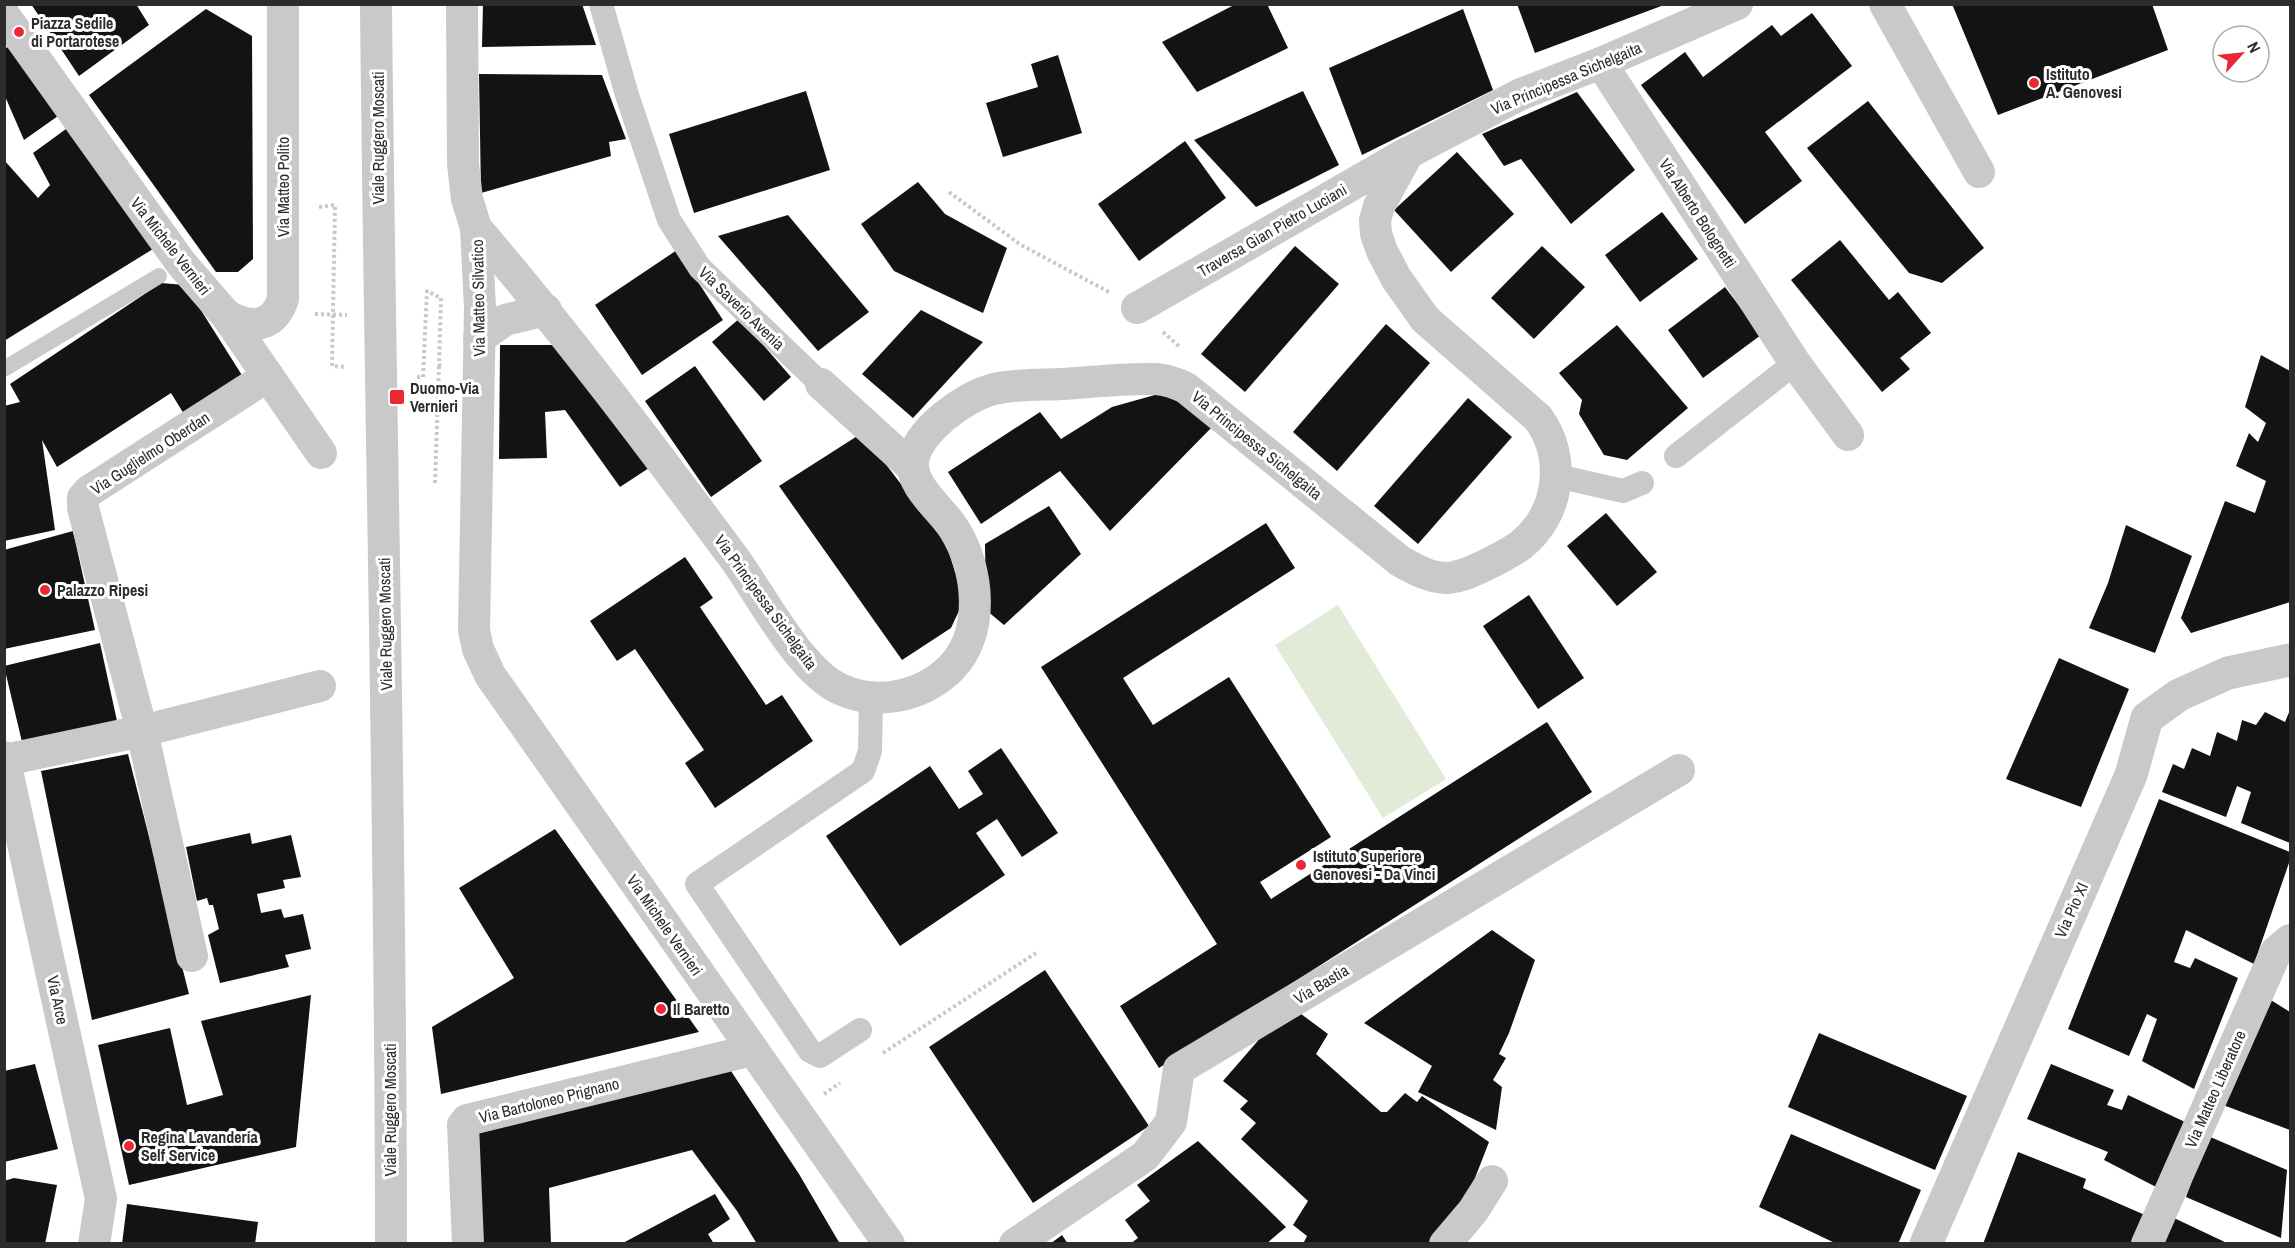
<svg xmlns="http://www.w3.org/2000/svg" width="2295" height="1248" font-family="'Archivo Narrow',sans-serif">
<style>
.green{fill:#e2ead8}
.building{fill:#131313}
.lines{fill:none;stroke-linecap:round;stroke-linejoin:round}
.path{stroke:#c9c9c9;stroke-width:4;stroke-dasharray:3 3;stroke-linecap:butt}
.service{stroke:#c9c9c9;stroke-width:16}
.pedestrian{stroke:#c9c9c9;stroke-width:24}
.minor{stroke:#c9c9c9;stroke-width:32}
.tertiary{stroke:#c9c9c9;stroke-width:33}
.minor-bridge{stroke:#c9c9c9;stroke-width:32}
.poi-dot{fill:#e92834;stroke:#fff;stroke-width:2}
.labels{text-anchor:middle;stroke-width:6;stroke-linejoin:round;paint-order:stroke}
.poi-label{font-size:16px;font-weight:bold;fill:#2c2c2c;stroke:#fff;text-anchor:start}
.street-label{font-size:16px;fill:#2c2c2c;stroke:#fff}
</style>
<rect width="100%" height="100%" fill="#fff"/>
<path class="green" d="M 1338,605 L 1446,779 L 1383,818 L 1275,645 Z"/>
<g class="building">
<path d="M 31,4 L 136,4 L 149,25 L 79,76 Z"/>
<path d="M 483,4 L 582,4 L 596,45 L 482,47 Z"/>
<path d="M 1236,4 L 1267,4 L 1288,48 L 1197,92 L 1162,42 Z"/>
<path d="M 1517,4 L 1664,4 L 1664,5 L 1535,53 Z"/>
<path d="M 1952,4 L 2152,4 L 2168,50 L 1998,115 Z"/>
<path d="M 206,9 L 252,36 L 253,259 L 238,272 L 216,272 L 89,95 Z"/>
<path d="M 1463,9 L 1493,90 L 1362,155 L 1329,68 Z"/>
<path d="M 1812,13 L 1852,66 L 1765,132 L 1802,181 L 1745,224 L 1641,85 L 1685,52 L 1703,77 L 1772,25 L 1781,36 Z"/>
<path d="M 10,46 L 58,116 L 24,140 L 4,94 L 4,49 Z"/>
<path d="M 1058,55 L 1082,133 L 1003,157 L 986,103 L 1038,87 L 1031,64 Z"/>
<path d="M 479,74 L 602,75 L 626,139 L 609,142 L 611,156 L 481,193 Z"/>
<path d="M 806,91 L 830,170 L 694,213 L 669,134 Z"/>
<path d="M 1303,91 L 1339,165 L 1256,207 L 1194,140 Z"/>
<path d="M 1577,92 L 1635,170 L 1571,224 L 1521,159 L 1504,166 L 1482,134 Z"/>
<path d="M 1868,101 L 1984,248 L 1942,283 L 1909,273 L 1807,148 Z"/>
<path d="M 66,129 L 153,249 L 4,341 L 4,160 L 38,198 L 50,185 L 33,153 Z"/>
<path d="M 1185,141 L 1226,198 L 1139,261 L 1098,204 Z"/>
<path d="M 1457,152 L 1514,214 L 1451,272 L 1394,210 Z"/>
<path d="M 918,182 L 945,214 L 1007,248 L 983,313 L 894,271 L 861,224 Z"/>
<path d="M 1662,212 L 1698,259 L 1640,302 L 1605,255 Z"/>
<path d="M 788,215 L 869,312 L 818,351 L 718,236 Z"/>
<path d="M 1840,240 L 1889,300 L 1898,292 L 1931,333 L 1900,358 L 1910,369 L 1882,392 L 1791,280 Z"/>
<path d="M 1295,246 L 1339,284 L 1245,392 L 1201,354 Z"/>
<path d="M 1542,246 L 1585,287 L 1534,339 L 1491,298 Z"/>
<path d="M 677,250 L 723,320 L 642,375 L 595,305 Z"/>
<path d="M 161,283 L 185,285 L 245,380 L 187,419 L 171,393 L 57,467 L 42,440 L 55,530 L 4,541 L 4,406 L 20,402 L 10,384 Z"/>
<path d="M 1725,287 L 1761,335 L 1703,378 L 1668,330 Z"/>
<path d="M 921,310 L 983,342 L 913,418 L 862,374 Z"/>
<path d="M 740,318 L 791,377 L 764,401 L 712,342 Z"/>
<path d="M 1386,324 L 1430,363 L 1337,471 L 1293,432 Z"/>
<path d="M 1617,325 L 1688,408 L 1627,460 L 1604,455 L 1579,414 L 1582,400 L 1559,373 Z"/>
<path d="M 500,345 L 562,345 L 649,468 L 620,487 L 565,410 L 545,412 L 547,458 L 499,459 Z"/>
<path d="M 2261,355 L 2290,371 L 2290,602 L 2191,633 L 2181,618 L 2225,501 L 2255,513 L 2266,481 L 2236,466 L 2249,433 L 2258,442 L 2266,423 L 2245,407 Z"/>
<path d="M 695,366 L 762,461 L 711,497 L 645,401 Z"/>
<path d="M 1169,391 L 1213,426 L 1110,531 L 1060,471 L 981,524 L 948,472 L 1040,412 L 1061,439 L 1112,407 Z"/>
<path d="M 1468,398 L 1512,437 L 1418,544 L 1374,506 Z"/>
<path d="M 862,433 L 946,543 L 964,600 L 951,628 L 902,660 L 779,486 Z"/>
<path d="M 1049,506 L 1081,554 L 1004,625 L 986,610 L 985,544 Z"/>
<path d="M 1606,513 L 1657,572 L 1617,606 L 1567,546 Z"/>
<path d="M 1266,523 L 1295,568 L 1123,678 L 1153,725 L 1229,677 L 1331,837 L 1260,882 L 1271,899 L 1547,722 L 1592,792 L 1159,1068 L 1120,1006 L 1217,944 L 1041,667 Z"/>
<path d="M 2126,525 L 2192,556 L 2155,653 L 2089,628 L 2108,583 Z"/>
<path d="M 73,531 L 95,630 L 4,649 L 4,550 Z"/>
<path d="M 685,557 L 713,598 L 700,607 L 766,705 L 782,695 L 813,741 L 715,808 L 685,763 L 704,750 L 635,649 L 617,661 L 590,621 Z"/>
<path d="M 1529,595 L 1584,678 L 1538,709 L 1483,626 Z"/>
<path d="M 100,643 L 117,721 L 22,742 L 4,666 Z"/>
<path d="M 2059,658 L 2129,689 L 2081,807 L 2006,779 Z"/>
<path d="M 2290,710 L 2290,843 L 2241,823 L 2251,792 L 2237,786 L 2226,817 L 2162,792 L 2173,764 L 2184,769 L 2192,748 L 2210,756 L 2217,732 L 2237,741 L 2242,720 L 2256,725 L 2265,712 L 2285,722 Z"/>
<path d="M 1001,748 L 1058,833 L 1022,857 L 997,819 L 976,833 L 1005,875 L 900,946 L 826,836 L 930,766 L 959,809 L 983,794 L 968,771 Z"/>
<path d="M 128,754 L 189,994 L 92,1020 L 41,771 Z"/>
<path d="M 2159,799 L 2290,852 L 2290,860 L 2254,964 L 2186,930 L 2174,962 L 2190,968 L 2195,958 L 2238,978 L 2194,1089 L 2142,1061 L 2157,1019 L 2147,1014 L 2129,1056 L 2068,1029 Z"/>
<path d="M 555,829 L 699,1032 L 441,1094 L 432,1027 L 514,978 L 459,888 Z"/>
<path d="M 250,833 L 252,844 L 291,835 L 301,877 L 283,880 L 285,888 L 257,894 L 261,913 L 281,909 L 284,918 L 303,914 L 311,949 L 285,955 L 289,967 L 220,983 L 208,935 L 219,929 L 213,905 L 209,905 L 207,898 L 197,901 L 186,847 Z"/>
<path d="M 1492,930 L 1535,960 L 1509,1033 L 1499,1054 L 1506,1058 L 1493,1080 L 1502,1087 L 1496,1130 L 1418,1092 L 1432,1066 L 1364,1023 Z"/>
<path d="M 1045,970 L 1149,1126 L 1033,1203 L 929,1047 Z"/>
<path d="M 311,995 L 296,1147 L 129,1185 L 98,1045 L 170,1028 L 187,1105 L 223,1095 L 201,1021 Z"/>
<path d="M 2266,997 L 2290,1012 L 2290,1130 L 2223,1105 Z"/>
<path d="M 1289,1005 L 1328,1034 L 1316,1054 L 1381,1112 L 1387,1112 L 1405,1093 L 1417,1102 L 1422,1096 L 1489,1142 L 1463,1209 L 1434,1244 L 1303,1244 L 1307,1236 L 1293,1225 L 1308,1201 L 1241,1139 L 1256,1123 L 1240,1109 L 1248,1101 L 1223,1081 Z"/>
<path d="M 1819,1033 L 1967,1096 L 1935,1170 L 1788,1107 Z"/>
<path d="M 35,1064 L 58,1149 L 4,1162 L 4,1071 Z"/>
<path d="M 2051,1064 L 2114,1090 L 2107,1105 L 2122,1110 L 2128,1095 L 2185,1122 L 2158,1188 L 2104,1160 L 2108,1152 L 2027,1119 Z"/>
<path d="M 729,1068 L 799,1174 L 840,1244 L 757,1244 L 737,1211 L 692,1150 L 549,1188 L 551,1244 L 479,1244 L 476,1134 Z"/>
<path d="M 1791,1134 L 1921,1190 L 1898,1244 L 1837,1244 L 1759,1207 Z"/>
<path d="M 2208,1136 L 2287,1170 L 2281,1238 L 2186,1197 Z"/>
<path d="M 1198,1141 L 1286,1227 L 1266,1244 L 1130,1244 L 1138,1238 L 1125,1220 L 1150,1201 L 1137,1185 Z"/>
<path d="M 2018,1152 L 2086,1179 L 2083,1188 L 2145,1215 L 2134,1244 L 1983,1244 Z"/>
<path d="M 14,1178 L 57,1185 L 45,1244 L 4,1244 L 4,1181 Z"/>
<path d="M 715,1194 L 730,1219 L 708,1234 L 714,1244 L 621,1244 Z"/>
<path d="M 127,1204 L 258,1222 L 255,1244 L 122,1244 Z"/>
<path d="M 2174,1218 L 2229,1244 L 2164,1244 Z"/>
<path d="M 1062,1235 L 1068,1244 L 1050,1244 Z"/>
</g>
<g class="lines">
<g class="path">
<path d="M 949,192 L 1021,245 L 1109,292"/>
<path d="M 319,207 L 335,205 L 332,366 L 346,367"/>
<path d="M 315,314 L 347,315"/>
<path d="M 1163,332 L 1180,347"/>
<path d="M 417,377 L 423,377 L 427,291 L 441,298 L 439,365 L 444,365"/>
<path d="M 435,483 L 439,365"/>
<path d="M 883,1053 L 1036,953"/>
<path d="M 824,1094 L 840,1083"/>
</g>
<path class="service" d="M 4,369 L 159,276"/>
<g class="pedestrian">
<path d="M 601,4 L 627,95 L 669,220 L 700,268 L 821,384"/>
<path d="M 1676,456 L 1795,363"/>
<path d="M 1557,476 L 1623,491 L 1642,483"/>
<path d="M 860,1030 L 820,1056 L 810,1051 L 697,884 L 863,771 L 870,751 L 871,699"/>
</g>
<g class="minor">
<path d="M 462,4 L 463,164 L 467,199 L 476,228 L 480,308 L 474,630 L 478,649 L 490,675 L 889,1244"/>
<path d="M 1885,4 L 1979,172"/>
<path d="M 4,15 L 181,263 L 226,315 L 321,453"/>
<path d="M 1601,63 L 1795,363 L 1848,435"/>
<path d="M 476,228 C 567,334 651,446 734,558 C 761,595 799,670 840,689 C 876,706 921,697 950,669 C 986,634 979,568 954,529 C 942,509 910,487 913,461 C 917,431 965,396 994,389 C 1015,384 1040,385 1062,384 C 1093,382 1125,378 1156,379 C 1167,380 1176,383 1186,388 L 1400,561 C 1414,569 1430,578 1447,578 C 1463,577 1480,568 1494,561 C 1503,556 1513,551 1521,545 C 1560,514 1567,457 1538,418 L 1425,319 L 1396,278 L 1382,251 L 1376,234 L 1375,220 L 1379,206 L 1408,153 L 1521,94 L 1601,63 L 1737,4"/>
<path d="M 1137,308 L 1407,153"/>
<path d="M 226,315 C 249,329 273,329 283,299 L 283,4"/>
<path d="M 479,338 L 505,320 L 546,310"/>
<path d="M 821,384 L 912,467"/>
<path d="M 4,757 L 101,1199 L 94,1244"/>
<path d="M 5,760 L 142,731 L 83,508 L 83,498 L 89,491 L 268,376"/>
<path d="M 192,956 L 142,731 L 320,686"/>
<path d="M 468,1244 L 463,1125 L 467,1120 L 752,1050"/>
<path d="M 1015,1244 L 1145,1156 L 1171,1122 L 1179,1069 L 1679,770"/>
<path d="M 1445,1244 L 1473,1211 L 1492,1181"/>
<path d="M 2147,1244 L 2276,952 L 2290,940"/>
</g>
<path class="tertiary" d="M 1926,1244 L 2131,775 L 2147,718 L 2179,695 L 2228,673 L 2290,660"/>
<path class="minor-bridge" d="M 376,4 C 380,418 391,830 391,1244"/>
</g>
<g class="poi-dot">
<circle cx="19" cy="32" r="6"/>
<circle cx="2034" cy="83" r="6"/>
<rect x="389" y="389" width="16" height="16" rx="3"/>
<circle cx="45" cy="590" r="6"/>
<circle cx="1301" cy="865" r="6"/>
<circle cx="661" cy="1009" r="6"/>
<circle cx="129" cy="1146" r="6"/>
</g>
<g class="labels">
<g class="poi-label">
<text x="31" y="29">Piazza Sedile<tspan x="31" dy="18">di Portarotese</tspan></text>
<text x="2046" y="80">Istituto<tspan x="2046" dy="18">A. Genovesi</tspan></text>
<text x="410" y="394">Duomo-Via<tspan x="410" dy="18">Vernieri</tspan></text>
<text x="57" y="596">Palazzo Ripesi</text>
<text x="1313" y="862">Istituto Superiore<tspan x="1313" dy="18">Genovesi - Da Vinci</tspan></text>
<text x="673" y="1015">Il Baretto</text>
<text x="141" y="1143">Regina Lavandería<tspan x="141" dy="18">Self Service</tspan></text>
</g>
<g class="street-label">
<text transform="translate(1566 78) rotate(-23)" y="6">Via Principessa Sichelgaita</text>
<text transform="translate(378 138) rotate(-90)" y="6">Viale Ruggero Moscati</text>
<text transform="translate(283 187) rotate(-90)" y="6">Via Matteo Polito</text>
<text transform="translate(1698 213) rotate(57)" y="6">Via Alberto Bolognetti</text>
<text transform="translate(1272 230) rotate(-30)" y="6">Traversa Gian Pietro Luciani</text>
<text transform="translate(171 246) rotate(52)" y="6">Via Michele Vernieri</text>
<text transform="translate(478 298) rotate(-91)" y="6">Via Matteo Silvatico</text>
<text transform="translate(742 308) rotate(44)" y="6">Via Saverio Avenia</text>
<text transform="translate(1257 445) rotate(39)" y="6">Via Principessa Sichelgaita</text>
<text transform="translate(150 453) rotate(-33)" y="6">Via Guglielmo Oberdan</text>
<text transform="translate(766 602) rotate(54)" y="6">Via Principessa Sichelgaita</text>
<text transform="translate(385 624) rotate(-91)" y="6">Viale Ruggero Moscati</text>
<text transform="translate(2071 910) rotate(-66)" y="6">Via Pio XI</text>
<text transform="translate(665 925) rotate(55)" y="6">Via Michele Vernieri</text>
<text transform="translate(1321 984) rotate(-31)" y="6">Via Bastia</text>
<text transform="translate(58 1000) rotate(78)" y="6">Via Arce</text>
<text transform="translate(2215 1089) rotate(-66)" y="6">Via Matteo Liberatore</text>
<text transform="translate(549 1100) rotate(-14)" y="6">Via Bartoloneo Prignano</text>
<text transform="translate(390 1110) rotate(-90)" y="6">Viale Ruggero Moscati</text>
</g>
</g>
<rect width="2295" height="1248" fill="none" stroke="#2c2c2c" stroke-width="12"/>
<g transform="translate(2241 54) rotate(63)"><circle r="28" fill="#ffffff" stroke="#ababab" stroke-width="1.5"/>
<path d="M0-4.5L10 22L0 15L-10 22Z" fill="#e92834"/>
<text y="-9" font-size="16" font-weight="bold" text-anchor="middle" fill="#2c2c2c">N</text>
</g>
</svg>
